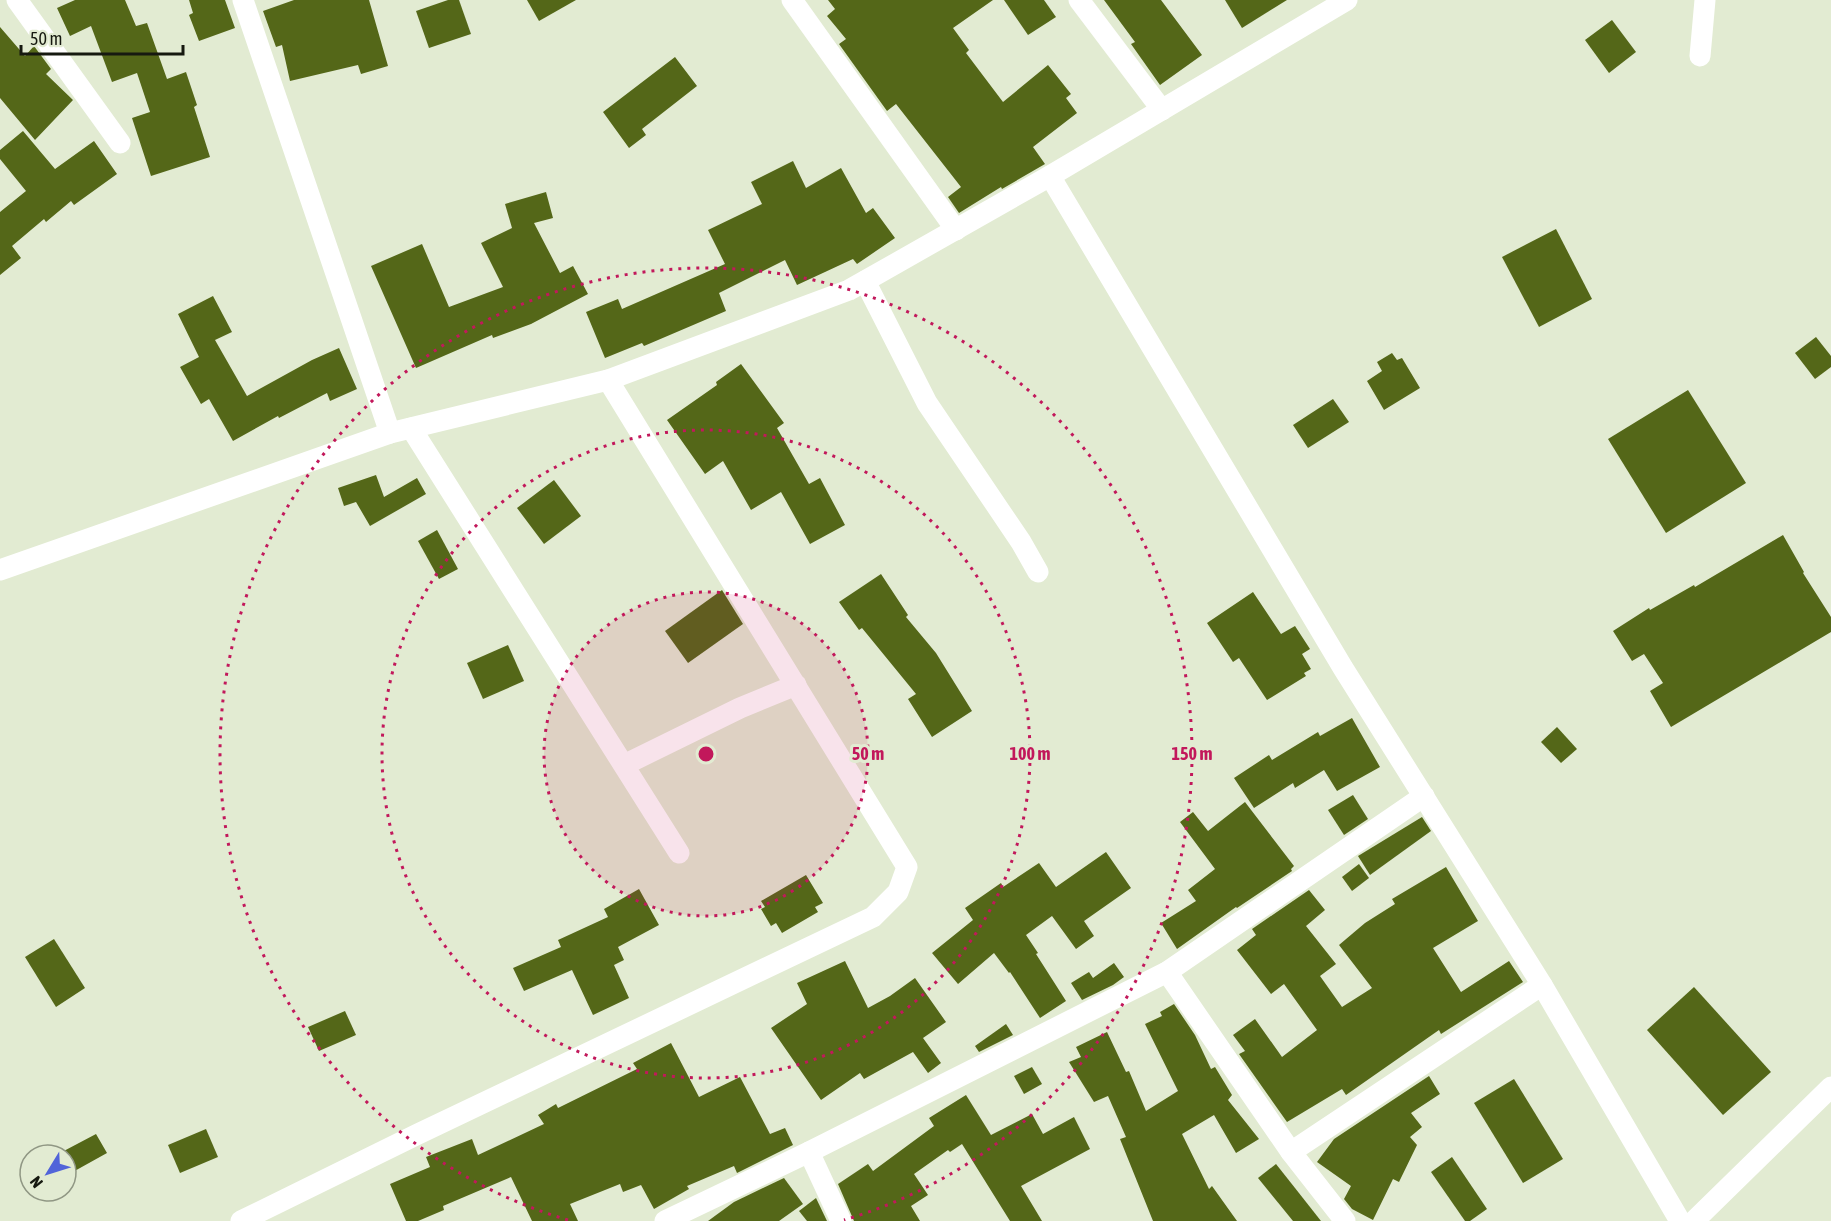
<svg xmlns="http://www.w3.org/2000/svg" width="1831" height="1221" font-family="'Asap Condensed',sans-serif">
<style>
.building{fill:#546718}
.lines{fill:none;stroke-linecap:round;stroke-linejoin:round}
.street{stroke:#fff;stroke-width:21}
.ring{fill:none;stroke:#c2185b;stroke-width:3;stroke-dasharray:3 6}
.centre{fill:#c2185b;stroke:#e2ebd2;stroke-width:3}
.ring-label{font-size:18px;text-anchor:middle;font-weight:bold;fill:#c2185b;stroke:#e2ebd2;stroke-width:6;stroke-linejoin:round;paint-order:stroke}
</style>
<rect width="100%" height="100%" fill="#e2ebd2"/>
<g class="building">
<path d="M 75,0 L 125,0 L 136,26 L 147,23 L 167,79 L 186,72 L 197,105 L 194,107 L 210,157 L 151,176 L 132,118 L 150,112 L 137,73 L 112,82 L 91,26 L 70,36 L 57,8 Z"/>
<path d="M 189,0 L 225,0 L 235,28 L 199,41 L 189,15 L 193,13 Z"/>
<path d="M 294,0 L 369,0 L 388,66 L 361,74 L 358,65 L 290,81 L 282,45 L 276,47 L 263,11 Z"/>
<path d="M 448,0 L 459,0 L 471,34 L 429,48 L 416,11 Z"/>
<path d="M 527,0 L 576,0 L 539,21 Z"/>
<path d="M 828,0 L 993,0 L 953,28 L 969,50 L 966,53 L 1003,102 L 1048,65 L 1071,94 L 1066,98 L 1077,113 L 1033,147 L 1045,164 L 1002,189 L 1001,187 L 959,213 L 948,197 L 961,187 L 896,104 L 887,111 L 839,44 L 846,39 L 827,16 L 835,9 Z"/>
<path d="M 1004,0 L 1044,0 L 1056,17 L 1028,35 Z"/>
<path d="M 1104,0 L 1161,0 L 1202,55 L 1160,85 L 1131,44 L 1135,42 Z"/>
<path d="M 1225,0 L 1287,0 L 1242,28 Z"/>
<path d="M 1612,20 L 1636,52 L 1609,73 L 1585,40 Z"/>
<path d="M 0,27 L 25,56 L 34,46 L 51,69 L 46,74 L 73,100 L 35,140 L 0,98 Z"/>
<path d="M 675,57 L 697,86 L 642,129 L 646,135 L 629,148 L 603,112 Z"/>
<path d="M 23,131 L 55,169 L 94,141 L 117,174 L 74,205 L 71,201 L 46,222 L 44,219 L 12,246 L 21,258 L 0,275 L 0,212 L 26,191 L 0,159 L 0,150 Z"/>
<path d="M 793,161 L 806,188 L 841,168 L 866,213 L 873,208 L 895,238 L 857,264 L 853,259 L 797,285 L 785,260 L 719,293 L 726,311 L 644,346 L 642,343 L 605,358 L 586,312 L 618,299 L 622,309 L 725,264 L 708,230 L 762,204 L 751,182 Z"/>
<path d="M 546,192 L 553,218 L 534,223 L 560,273 L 573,266 L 588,294 L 531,324 L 493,338 L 492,335 L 416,368 L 371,266 L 422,244 L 449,307 L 503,287 L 481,243 L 512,228 L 505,204 Z"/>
<path d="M 1556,229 L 1592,299 L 1539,327 L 1502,257 Z"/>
<path d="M 213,296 L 232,332 L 215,340 L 247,396 L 312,360 L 339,348 L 357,389 L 330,401 L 327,393 L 279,418 L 278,416 L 233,441 L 209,399 L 201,404 L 180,367 L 199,357 L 178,314 Z"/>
<path d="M 1816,337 L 1831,356 L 1831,367 L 1815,379 L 1795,353 Z"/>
<path d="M 1392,353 L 1397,360 L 1402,358 L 1420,388 L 1384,410 L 1367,381 L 1382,371 L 1377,362 Z"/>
<path d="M 741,364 L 784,423 L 777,428 L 809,484 L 820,478 L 845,525 L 810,544 L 781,492 L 751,510 L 723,461 L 705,474 L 667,420 L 717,385 L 716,382 Z"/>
<path d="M 1688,390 L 1746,483 L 1666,533 L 1608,439 Z"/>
<path d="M 1333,399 L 1349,422 L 1308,448 L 1293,425 Z"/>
<path d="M 376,475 L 384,497 L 417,478 L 426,494 L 370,526 L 356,502 L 344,506 L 338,488 Z"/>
<path d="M 554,480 L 581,516 L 544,544 L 517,508 Z"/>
<path d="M 437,530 L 458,569 L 439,579 L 418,541 Z"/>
<path d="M 1783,535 L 1804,572 L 1803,573 L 1831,617 L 1831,632 L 1671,727 L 1650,691 L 1663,683 L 1644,654 L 1632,661 L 1613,631 L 1649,608 L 1650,610 L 1694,585 L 1695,587 Z"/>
<path d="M 881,574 L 908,615 L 906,617 L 936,653 L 972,711 L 932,737 L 908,699 L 916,694 L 862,628 L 859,630 L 839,602 Z"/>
<path d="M 722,590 L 743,624 L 688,663 L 665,631 Z"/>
<path d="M 1253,592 L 1281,634 L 1295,626 L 1310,649 L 1302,654 L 1311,669 L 1304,673 L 1306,676 L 1267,700 L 1239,658 L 1233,662 L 1207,623 Z"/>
<path d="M 508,645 L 524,681 L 483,699 L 467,663 Z"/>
<path d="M 1352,718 L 1380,767 L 1337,791 L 1324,770 L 1295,788 L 1293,783 L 1254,808 L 1234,778 L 1269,755 L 1272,760 L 1318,732 L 1320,736 Z"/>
<path d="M 1557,727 L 1577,749 L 1561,763 L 1541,742 Z"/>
<path d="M 1353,795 L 1368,819 L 1344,835 L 1328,810 Z"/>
<path d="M 1245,802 L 1294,866 L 1291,869 L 1292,871 L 1237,908 L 1236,907 L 1177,949 L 1161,923 L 1196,901 L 1188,890 L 1215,869 L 1180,822 L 1193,812 L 1208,831 Z"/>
<path d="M 1422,817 L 1431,831 L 1370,875 L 1358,856 Z"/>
<path d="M 1106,852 L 1131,888 L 1084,921 L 1094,936 L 1076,949 L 1052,916 L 1026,935 L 1038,953 L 1036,954 L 1066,1001 L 1040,1018 L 1010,972 L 1009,973 L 994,953 L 958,984 L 932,953 L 973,920 L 965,908 L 1001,883 L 1003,887 L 1039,863 L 1056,887 Z"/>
<path d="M 1359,864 L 1369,878 L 1352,891 L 1342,877 Z"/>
<path d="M 1446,867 L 1478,921 L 1433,948 L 1461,992 L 1509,961 L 1523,982 L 1441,1034 L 1439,1030 L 1346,1095 L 1342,1089 L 1287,1122 L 1239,1054 L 1245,1051 L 1233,1035 L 1255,1019 L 1282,1057 L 1317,1030 L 1284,984 L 1271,994 L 1237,950 L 1256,935 L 1252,929 L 1309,890 L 1325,910 L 1306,926 L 1336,964 L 1320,976 L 1342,1007 L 1372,988 L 1339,945 L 1365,923 L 1395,904 L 1392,899 Z"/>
<path d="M 806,875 L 823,903 L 815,907 L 818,912 L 782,933 L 776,923 L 771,926 L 761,909 L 765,907 L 761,901 Z"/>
<path d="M 639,889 L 659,925 L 618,947 L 624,960 L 614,965 L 629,998 L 593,1015 L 572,970 L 524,991 L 513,968 L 561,947 L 558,940 L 608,917 L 604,909 Z"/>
<path d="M 54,939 L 85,988 L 56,1007 L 25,957 Z"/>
<path d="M 845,961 L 868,1008 L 890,996 L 915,978 L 946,1022 L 923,1038 L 941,1063 L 928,1073 L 913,1052 L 864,1079 L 860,1073 L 821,1100 L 771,1028 L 807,1004 L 797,983 Z"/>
<path d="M 1114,963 L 1124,977 L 1113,985 L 1082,1000 L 1071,983 L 1089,972 L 1093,978 Z"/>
<path d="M 1694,987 L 1771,1072 L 1723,1115 L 1647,1030 Z"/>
<path d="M 1174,1004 L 1195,1035 L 1211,1069 L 1215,1067 L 1232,1095 L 1228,1100 L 1259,1139 L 1236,1153 L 1214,1115 L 1182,1134 L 1209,1189 L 1212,1186 L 1237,1221 L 1153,1221 L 1120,1139 L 1126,1137 L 1108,1096 L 1094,1102 L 1069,1062 L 1081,1057 L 1076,1047 L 1107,1032 L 1126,1072 L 1129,1071 L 1146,1111 L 1178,1091 L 1145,1024 L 1162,1016 L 1160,1012 Z"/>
<path d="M 345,1011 L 356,1035 L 319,1051 L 308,1027 Z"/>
<path d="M 1006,1024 L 1013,1035 L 979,1052 L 975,1046 Z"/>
<path d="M 671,1043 L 699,1097 L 740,1077 L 770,1134 L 785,1128 L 793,1145 L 737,1173 L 734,1166 L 687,1186 L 689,1189 L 654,1209 L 641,1185 L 623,1192 L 620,1184 L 570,1204 L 578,1221 L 532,1221 L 511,1177 L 443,1206 L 444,1210 L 418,1221 L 406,1221 L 390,1184 L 430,1167 L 426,1157 L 472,1139 L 478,1155 L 544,1124 L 538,1115 L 556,1104 L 558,1108 L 637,1069 L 633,1063 Z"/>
<path d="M 1032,1067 L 1042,1084 L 1024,1094 L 1014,1076 Z"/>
<path d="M 1429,1076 L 1440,1094 L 1411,1113 L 1422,1127 L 1410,1137 L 1417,1145 L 1399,1182 L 1393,1179 L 1373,1220 L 1352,1209 L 1344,1199 L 1351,1186 L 1317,1162 L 1334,1139 Z"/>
<path d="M 1514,1079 L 1563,1159 L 1523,1183 L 1474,1103 Z"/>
<path d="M 966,1095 L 991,1135 L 1032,1114 L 1043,1134 L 1074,1117 L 1090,1149 L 1021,1186 L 1042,1221 L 1010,1221 L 962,1144 L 950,1152 L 948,1150 L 914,1174 L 928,1195 L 911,1206 L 920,1221 L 854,1221 L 838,1184 L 868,1164 L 873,1171 L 934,1126 L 929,1118 Z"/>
<path d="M 206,1129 L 218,1157 L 180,1173 L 168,1145 Z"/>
<path d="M 96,1134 L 107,1153 L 71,1173 L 66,1164 L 66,1155 L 61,1155 L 60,1153 Z"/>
<path d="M 1452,1157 L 1487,1209 L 1470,1221 L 1465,1221 L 1431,1172 Z"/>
<path d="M 1276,1164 L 1295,1188 L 1321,1221 L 1293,1221 L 1258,1178 Z"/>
<path d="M 784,1178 L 803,1204 L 779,1221 L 708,1221 L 734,1202 Z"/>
<path d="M 816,1198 L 827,1221 L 807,1221 L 799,1211 Z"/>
</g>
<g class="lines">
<g class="street">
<path d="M 17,0 L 120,143"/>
<path d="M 243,0 L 390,433"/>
<path d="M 792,0 L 956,230"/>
<path d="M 1079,0 L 1162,110"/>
<path d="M 1700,56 L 1705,0"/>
<path d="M 1050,176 L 1343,668 L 1542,985 L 1680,1221"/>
<path d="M 865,281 L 927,403 L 1021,542 L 1038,572"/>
<path d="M 411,428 L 679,853"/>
<path d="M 0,570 L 390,433 L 608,380 L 849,290 L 1050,176 L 1347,0"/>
<path d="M 624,765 L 740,708 L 796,685"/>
<path d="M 1167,972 L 1291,1152 L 1345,1221"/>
<path d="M 809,1152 L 841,1221"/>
<path d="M 1291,1152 L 1542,985"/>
<path d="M 241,1221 L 418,1134 L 873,917 L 898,892 L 907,867 L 608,380"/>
<path d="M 665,1221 L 809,1152 L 1167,972 L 1424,796"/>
<path d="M 1694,1221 L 1831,1087"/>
</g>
</g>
<circle cx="706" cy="754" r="162" fill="#c2185b" fill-opacity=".12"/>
<g class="ring">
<circle cx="706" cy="754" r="162"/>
<circle cx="706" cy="754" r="324"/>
<path d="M568 1220A486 486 0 1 1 844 1220"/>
</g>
<circle cx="706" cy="754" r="9" class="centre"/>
<g class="ring-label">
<text x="868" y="760">50 m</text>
<text x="1030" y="760">100 m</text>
<text x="1192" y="760">150 m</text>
</g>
<g transform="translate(48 1173) rotate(232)"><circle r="28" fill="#e2ebd2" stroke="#909784" stroke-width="1.5"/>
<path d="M0-4.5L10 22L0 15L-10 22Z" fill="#5164d9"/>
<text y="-9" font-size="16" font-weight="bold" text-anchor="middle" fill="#161910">N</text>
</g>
<path d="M21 45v9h162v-9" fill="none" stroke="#161910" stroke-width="3"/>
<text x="30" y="45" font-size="18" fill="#161910" stroke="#e2ebd2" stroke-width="4.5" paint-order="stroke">50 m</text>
</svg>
